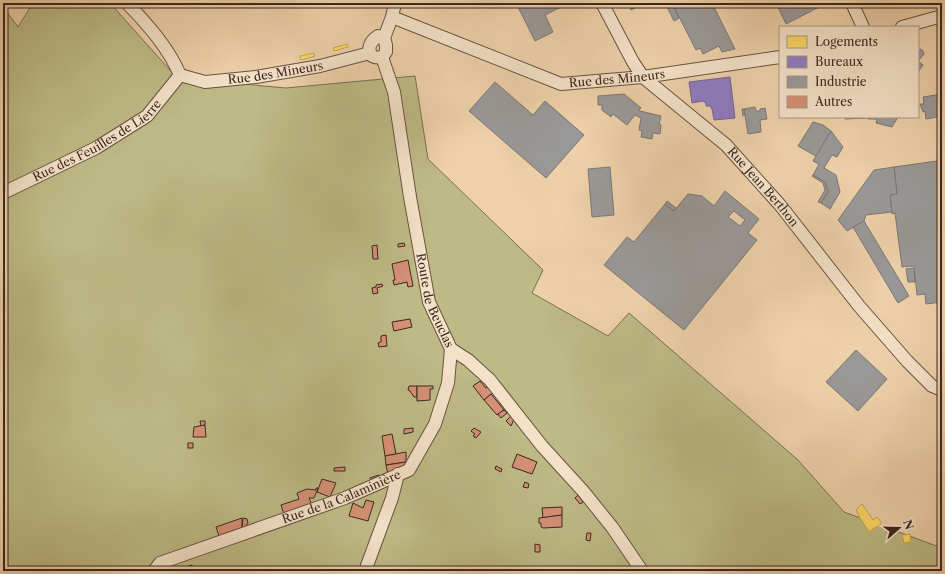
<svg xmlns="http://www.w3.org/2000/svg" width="945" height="574" font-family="'Libre Caslon Text',serif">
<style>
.green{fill:#bdba85;stroke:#7c7052}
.homes{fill:#ffd966;stroke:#c4a451}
.offices{fill:#8e7cc3;stroke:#756292}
.industry{fill:#999;stroke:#7d7774;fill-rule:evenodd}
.building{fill:#d59075;stroke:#3c271f}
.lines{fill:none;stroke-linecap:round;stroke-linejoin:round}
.minor-casing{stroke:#685242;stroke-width:14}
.minor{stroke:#f4e1c8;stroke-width:12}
.labels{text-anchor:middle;stroke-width:4;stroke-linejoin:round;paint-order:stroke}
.street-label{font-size:12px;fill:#3c271f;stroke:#f4e1c8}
</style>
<rect width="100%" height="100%" fill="#eed1aa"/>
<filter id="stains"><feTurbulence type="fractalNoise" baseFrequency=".005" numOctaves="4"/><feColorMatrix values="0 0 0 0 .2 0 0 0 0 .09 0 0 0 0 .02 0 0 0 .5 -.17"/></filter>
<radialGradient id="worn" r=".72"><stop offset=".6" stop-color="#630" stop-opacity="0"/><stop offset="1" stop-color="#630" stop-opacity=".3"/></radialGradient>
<path class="green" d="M 33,3 L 110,3 L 177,78 L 286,88 L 415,76 L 428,159 L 543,270 L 532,293 L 608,336 L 629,313 L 798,460 L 844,512 L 942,548 L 942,571 L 3,571 L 3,7 L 18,27 Z"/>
<g class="homes">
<path d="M 347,44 L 348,47 L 334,51 L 333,48 Z"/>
<path d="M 314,53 L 315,56 L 301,60 L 300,56 Z"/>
<path d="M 862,504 L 873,520 L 877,517 L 882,523 L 869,532 L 860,518 L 856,510 Z"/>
<path d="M 910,534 L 911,542 L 904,543 L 902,535 Z"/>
</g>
<path class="offices" d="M 730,77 L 735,118 L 714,120 L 712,109 L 710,106 L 706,106 L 706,103 L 703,101 L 692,103 L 689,82 Z"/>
<g class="industry">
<path d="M 516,3 L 569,3 L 545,15 L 553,32 L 535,41 Z"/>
<path d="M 627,3 L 645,3 L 631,10 Z"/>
<path d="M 665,3 L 672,3 L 679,18 L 674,21 Z"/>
<path d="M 672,3 L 712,3 L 735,49 L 722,52 L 719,46 L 703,54 L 700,48 L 696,50 Z"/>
<path d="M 776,3 L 825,3 L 825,4 L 786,24 Z"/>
<path d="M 921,49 L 923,51 L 924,54 L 918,61 L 923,65 L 918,72 L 918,51 Z"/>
<path d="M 495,82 L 533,115 L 545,101 L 584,135 L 546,178 L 469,111 Z"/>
<path d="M 624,94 L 641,108 L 639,110 L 640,111 L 661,116 L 659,124 L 661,125 L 660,134 L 653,133 L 652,139 L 641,137 L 642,131 L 639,130 L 641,118 L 635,115 L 627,125 L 613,114 L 611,117 L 602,110 L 602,105 L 598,105 L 598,96 Z"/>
<path d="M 942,94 L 942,116 L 926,119 L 925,111 L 923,112 L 920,104 L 924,104 L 923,97 Z"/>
<path d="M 755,107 L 756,111 L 760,111 L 760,109 L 765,108 L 767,119 L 760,120 L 761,132 L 748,134 L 744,109 Z"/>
<path d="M 742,109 L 744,109 L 745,115 L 743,116 Z"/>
<path d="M 845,117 L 898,117 L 892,127 L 876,123 L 877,119 L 868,119 L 868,118 L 845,119 Z"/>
<path d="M 813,122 L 823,125 L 831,131 L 816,156 L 798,146 Z"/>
<path d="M 831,131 L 843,147 L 837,157 L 832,155 L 824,168 L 836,175 L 840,192 L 830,209 L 821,203 L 828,192 L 825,182 L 813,175 L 819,164 L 813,161 Z"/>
<path d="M 937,159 L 942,159 L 942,302 L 926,304 L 925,294 L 917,295 L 914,266 L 902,267 L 895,213 L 892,214 L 890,195 L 897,194 L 894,167 L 937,161 Z"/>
<path d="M 610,167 L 614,215 L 592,217 L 588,169 Z"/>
<path d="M 894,167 L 897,194 L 890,195 L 892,212 L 866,215 L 864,221 L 847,231 L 838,220 L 874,170 Z"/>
<path d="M 813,175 L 825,182 L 828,192 L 821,203 L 818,202 L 825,190 L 823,183 L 812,176 Z"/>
<path d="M 725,191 L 759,219 L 748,233 L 757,240 L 684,330 L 604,265 L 627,237 L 634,242 L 665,204 L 674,211 L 688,194 L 702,196 L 714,206 ZM 734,211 L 745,220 L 740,226 L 728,217 Z"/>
<path d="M 667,201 L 676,208 L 674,211 L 665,204 Z"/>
<path d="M 864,221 L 909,296 L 898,303 L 853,227 Z"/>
<path d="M 914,268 L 915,282 L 908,282 L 906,269 Z"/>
<path d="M 856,350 L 887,379 L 858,411 L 826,382 Z"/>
</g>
<g class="building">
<path d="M 404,243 L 405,246 L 398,247 L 398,244 Z"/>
<path d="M 377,245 L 378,259 L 373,259 L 372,246 Z"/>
<path d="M 408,260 L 413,286 L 408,287 L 407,282 L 394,285 L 393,280 L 395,280 L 392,264 Z"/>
<path d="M 382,284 L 383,286 L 377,288 L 378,293 L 373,294 L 372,288 L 376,287 L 376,285 Z"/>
<path d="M 410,319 L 412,327 L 394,331 L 392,322 Z"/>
<path d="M 386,335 L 387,346 L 379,347 L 378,343 L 381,342 L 381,336 Z"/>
<path d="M 480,381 L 486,388 L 489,386 L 494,392 L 484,400 L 473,386 Z"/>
<path d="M 409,386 L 417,386 L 417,397 L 414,397 L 410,391 L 408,390 Z"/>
<path d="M 417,386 L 433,386 L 433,389 L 430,389 L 430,400 L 417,401 Z"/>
<path d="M 491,394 L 504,410 L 497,415 L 484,400 Z"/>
<path d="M 504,410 L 507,413 L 501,418 L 498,414 Z"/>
<path d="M 513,414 L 515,417 L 511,426 L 506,421 Z"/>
<path d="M 200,421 L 205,421 L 205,425 L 201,426 Z"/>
<path d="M 205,425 L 206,437 L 193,437 L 194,427 Z"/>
<path d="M 413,428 L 413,432 L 404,434 L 404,429 Z"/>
<path d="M 474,428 L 481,432 L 476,438 L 473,436 L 475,434 L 471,431 Z"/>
<path d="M 392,434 L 396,454 L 385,456 L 382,436 Z"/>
<rect x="188" y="443" width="5" height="5"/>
<path d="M 406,452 L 406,462 L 386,465 L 385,456 Z"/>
<path d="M 517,454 L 537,462 L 532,474 L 512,467 Z"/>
<path d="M 406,462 L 403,468 L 388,475 L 386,465 Z"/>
<path d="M 496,466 L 502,469 L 501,472 L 495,469 Z"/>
<path d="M 345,467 L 345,471 L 334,471 L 334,468 Z"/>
<path d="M 379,475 L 380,479 L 371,482 L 370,478 Z"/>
<path d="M 322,479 L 336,483 L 330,497 L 317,492 Z"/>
<path d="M 525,482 L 529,484 L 528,488 L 523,487 Z"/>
<path d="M 316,488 L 318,488 L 314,498 L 309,498 L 312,505 L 284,514 L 281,505 L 299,499 L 297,493 L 307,489 L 316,490 Z"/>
<path d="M 578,495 L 583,502 L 580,504 L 575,498 Z"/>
<path d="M 366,500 L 374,502 L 368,521 L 349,516 L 353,503 L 363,508 Z"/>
<path d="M 562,507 L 562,515 L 543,518 L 542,508 Z"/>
<path d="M 562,515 L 562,527 L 543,528 L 541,527 L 541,523 L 539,523 L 539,518 Z"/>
<path d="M 242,518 L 242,528 L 219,536 L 216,527 Z"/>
<path d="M 243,518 L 247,519 L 248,523 L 245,527 L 242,528 Z"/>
<path d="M 587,533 L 591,533 L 590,541 L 586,540 Z"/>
<path d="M 535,544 L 540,545 L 540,552 L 535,552 Z"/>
<path d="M 192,565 L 194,571 L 184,571 L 183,568 Z"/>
</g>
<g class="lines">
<g class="minor-casing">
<g id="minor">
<path d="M 127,3 C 148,25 168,47 180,75"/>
<path id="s1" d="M 602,3 L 633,62 L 643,77 L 726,145 L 780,205 L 859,306 L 907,361 L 932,386 L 942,390"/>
<path d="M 852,3 L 863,27"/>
<path id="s2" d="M 392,17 L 561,84 L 643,77 L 780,57"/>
<path d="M 902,27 L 942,16"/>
<path d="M 378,36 L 384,38 L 386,45 L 386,52 C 382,58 379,59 372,56 C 366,48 371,41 378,36 Z"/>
<path d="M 384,38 L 392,17 L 395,3"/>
<path id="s3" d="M 382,57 L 394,92 L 410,197 L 429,302 L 451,349 L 468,360 L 490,380 L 542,446 L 583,491 L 612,527 L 642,571"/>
<path id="s4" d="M 180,75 L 205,82 L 256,77 L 320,66 L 370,53"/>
<path id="s5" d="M 3,193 L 96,148 L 147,116 L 180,75"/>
<path id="s6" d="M 154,571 L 160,563 L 345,498 L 409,470 L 435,424 L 448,383 L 451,349"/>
<path d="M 365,571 L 392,498 L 398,474"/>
</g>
</g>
<use href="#minor" class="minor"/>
</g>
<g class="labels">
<g class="street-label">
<text dy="4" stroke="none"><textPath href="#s4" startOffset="97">Rue des Mineurs</textPath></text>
<text dy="4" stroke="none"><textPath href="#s2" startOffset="238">Rue des Mineurs</textPath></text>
<text dy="4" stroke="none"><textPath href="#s5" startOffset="108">Rue des Feuilles de Lierre</textPath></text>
<text dy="4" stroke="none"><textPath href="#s1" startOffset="248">Rue Jean Berthon</textPath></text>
<text dy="4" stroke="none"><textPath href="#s3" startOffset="250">Route de Beuclas</textPath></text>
<text dy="4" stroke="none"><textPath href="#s6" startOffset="203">Rue de la Calaminière</textPath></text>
</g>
</g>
<rect width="945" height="574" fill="none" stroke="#eed1aa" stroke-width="16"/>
<rect x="4" y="4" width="937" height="566" fill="none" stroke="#3c271f" stroke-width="2"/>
<rect x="8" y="8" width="929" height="558" fill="none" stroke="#3c271f"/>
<rect x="779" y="26" width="140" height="92" fill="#f4e1c8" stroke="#aa9784"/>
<rect x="787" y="36" width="20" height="12" fill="#ffd966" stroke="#aa9784"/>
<text x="815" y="46" font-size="12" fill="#3c271f">Logements</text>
<rect x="787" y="56" width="20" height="12" fill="#8e7cc3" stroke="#aa9784"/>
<text x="815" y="66" font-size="12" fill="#3c271f">Bureaux</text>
<rect x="787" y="76" width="20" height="12" fill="#999999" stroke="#aa9784"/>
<text x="815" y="86" font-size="12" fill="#3c271f">Industrie</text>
<rect x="787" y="96" width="20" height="12" fill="#d59075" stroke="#aa9784"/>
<text x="815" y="106" font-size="12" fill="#3c271f">Autres</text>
<g transform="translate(899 528) rotate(70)" stroke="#f4e1c8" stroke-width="3" paint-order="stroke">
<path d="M0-3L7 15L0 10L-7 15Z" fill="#3c271f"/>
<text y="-6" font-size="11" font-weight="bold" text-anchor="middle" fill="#3c271f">N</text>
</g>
<rect width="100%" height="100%" filter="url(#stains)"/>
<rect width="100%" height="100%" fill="url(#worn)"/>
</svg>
